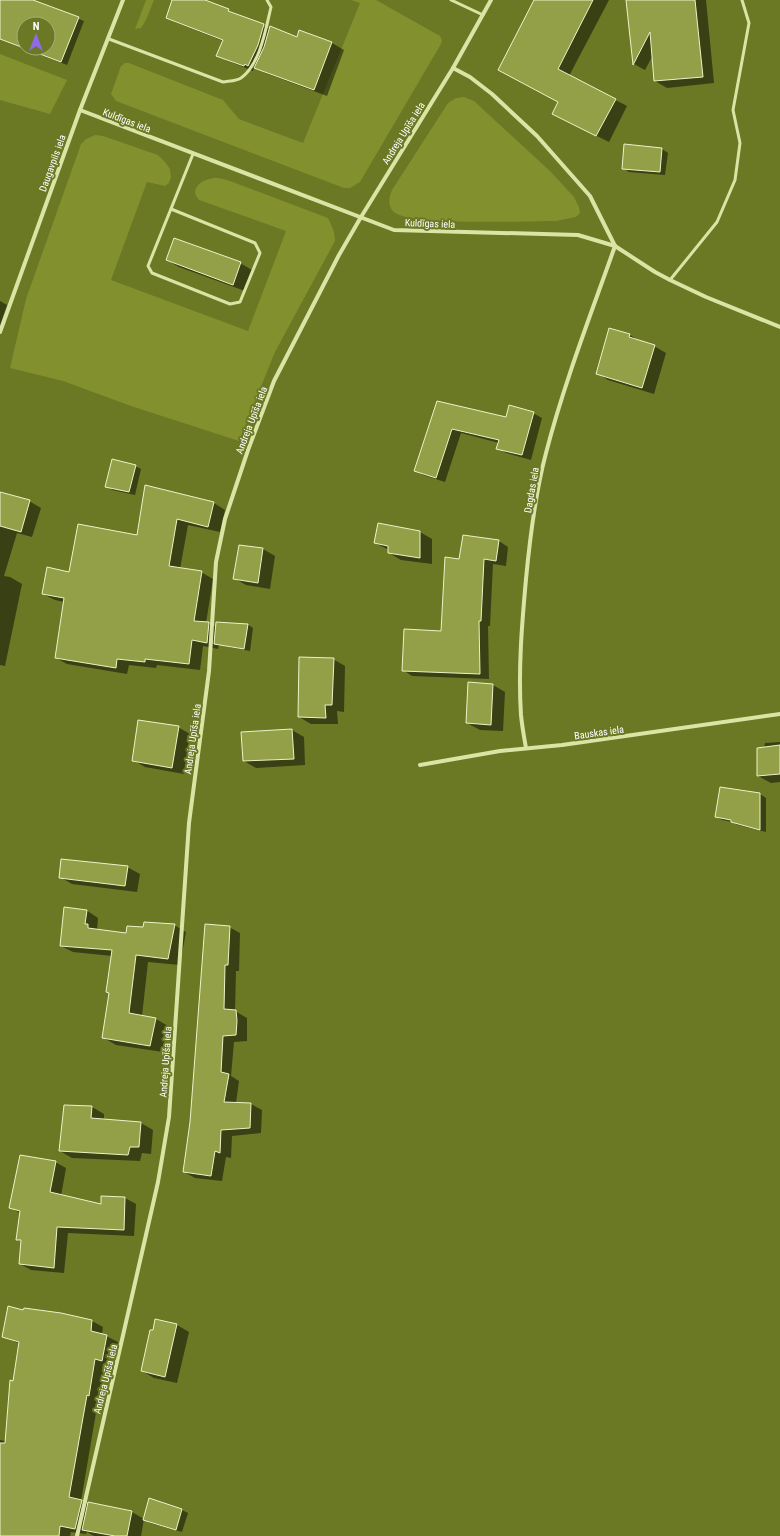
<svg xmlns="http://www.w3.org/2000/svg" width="780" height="1536" font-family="'Roboto Condensed',sans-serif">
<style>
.green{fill:#82902e}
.shadow{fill:#0007;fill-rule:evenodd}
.building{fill:#93a048;stroke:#edf3c8;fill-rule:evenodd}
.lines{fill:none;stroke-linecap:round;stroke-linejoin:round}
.service{stroke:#dbe4a5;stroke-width:3}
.minor{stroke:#dbe4a5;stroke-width:4}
.labels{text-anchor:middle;stroke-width:4;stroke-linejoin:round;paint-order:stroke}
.street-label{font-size:10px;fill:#fff;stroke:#6b7824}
</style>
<rect width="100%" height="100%" fill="#6b7824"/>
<g class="green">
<path d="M 146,0 L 154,0 L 146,20 L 141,28 L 135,29 Z"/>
<path d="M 351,0 L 376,0 L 440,36 L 442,40 L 441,44 L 360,182 L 350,188 L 344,188 L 116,101 L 111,94 L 121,66 L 125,63 L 129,63 L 223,100 L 239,119 L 303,143 L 360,3 Z"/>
<path d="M 0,54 L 67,80 L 50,114 L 0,100 Z"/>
<path d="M 464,97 L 474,101 L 551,172 L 574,197 L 579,207 L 580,213 L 576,217 L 556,221 C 530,221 409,226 394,212 C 387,206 389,197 392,190 L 448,103 L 456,98 Z"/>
<path d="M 95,135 L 103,136 L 158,155 L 165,162 L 170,169 L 171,177 L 169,183 L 165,186 L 147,182 L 111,280 L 248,331 L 286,231 L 199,200 C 188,188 203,179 214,178 C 219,177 225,180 230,181 L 328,218 C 332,226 335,232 335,241 L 275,352 L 239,441 L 131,406 L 63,381 L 10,368 L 26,299 L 81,144 L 86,139 Z"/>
</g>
<g class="shadow">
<path d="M 0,0 L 31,0 L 84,21 L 67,65 L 0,39 ZM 24,24 L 48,24 L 48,48 L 24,48 Z"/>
<path d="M 173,0 L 201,0 L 270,29 L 297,38 L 300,31 L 332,43 L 344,50 L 327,96 L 268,74 L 258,69 L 254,68 L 253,71 L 226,60 L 218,55 L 223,41 L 175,22 L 167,17 Z"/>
<path d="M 535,0 L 609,0 L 569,76 L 627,106 L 609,142 L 565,120 L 559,102 L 499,70 Z"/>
<path d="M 627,0 L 706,0 L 714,83 L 667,88 L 655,81 L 653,55 L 645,70 L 634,64 Z"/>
<path d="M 662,149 L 668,153 L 665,175 L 629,172 L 623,168 Z"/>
<path d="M 167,260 L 240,263 L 252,270 L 245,291 L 179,267 Z"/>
<path d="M 0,301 L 7,305 L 0,326 Z"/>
<path d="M 630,335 L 641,342 L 654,346 L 666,353 L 654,394 L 608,380 L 597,373 Z"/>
<path d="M 438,402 L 506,418 L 533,413 L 542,418 L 531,460 L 506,453 L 497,448 L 499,443 L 461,433 L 445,482 L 423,475 L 415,470 Z"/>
<path d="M 135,466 L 141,469 L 135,495 L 112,490 L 107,486 Z"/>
<path d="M 146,486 L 214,503 L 225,510 L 220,532 L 188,525 L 180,569 L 201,572 L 213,579 L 206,623 L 216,627 L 247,624 L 253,628 L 250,651 L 219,645 L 218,649 L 203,646 L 200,670 L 157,665 L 156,668 L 129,665 L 127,674 L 67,664 L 56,658 L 64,602 L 55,600 L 43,594 L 69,573 L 138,536 Z"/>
<path d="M 0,493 L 29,501 L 41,508 L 32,537 L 17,533 L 4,576 L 10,577 L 22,584 L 5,666 L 0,665 Z"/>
<path d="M 420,532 L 432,539 L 432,564 L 401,560 L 389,553 L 389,550 L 375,543 Z"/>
<path d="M 464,536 L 499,541 L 508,547 L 506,566 L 493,564 L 490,626 L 488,626 L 489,679 L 412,676 L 403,670 L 442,632 L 460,561 Z"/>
<path d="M 240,546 L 263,549 L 275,556 L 270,589 L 246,585 L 234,578 Z"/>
<path d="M 333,659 L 345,666 L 344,712 L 337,711 L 338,724 L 311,724 L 299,717 Z"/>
<path d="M 469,684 L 493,685 L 505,692 L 503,731 L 480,730 L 467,723 Z"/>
<path d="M 178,727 L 190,734 L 184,774 L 145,767 L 133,760 Z"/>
<path d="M 292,730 L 304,737 L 305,765 L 256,768 L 244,761 Z"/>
<path d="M 780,742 L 780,782 L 771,783 L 758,776 L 765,743 Z"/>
<path d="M 760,794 L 766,798 L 766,832 L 738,825 L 732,822 L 722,820 L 716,817 Z"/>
<path d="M 127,867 L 140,874 L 137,892 L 72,884 L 60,877 Z"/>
<path d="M 86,910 L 98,918 L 97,930 L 126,934 L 144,928 L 174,925 L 186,932 L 180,965 L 148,962 L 142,1016 L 156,1019 L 168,1026 L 163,1052 L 116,1045 L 104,1038 L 110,993 L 112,956 L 73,952 L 61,946 Z"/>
<path d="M 229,927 L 240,933 L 239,971 L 236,971 L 235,1011 L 247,1018 L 247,1041 L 234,1042 L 231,1076 L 239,1081 L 236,1103 L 251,1104 L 262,1110 L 261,1133 L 232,1136 L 231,1158 L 226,1157 L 222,1181 L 195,1178 L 184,1172 Z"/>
<path d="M 92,1107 L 104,1114 L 104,1120 L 141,1123 L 153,1130 L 151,1154 L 142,1153 L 140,1161 L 72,1158 L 60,1151 Z"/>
<path d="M 55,1162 L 66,1168 L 61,1196 L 102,1205 L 102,1197 L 125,1198 L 136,1204 L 134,1236 L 68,1233 L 64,1273 L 31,1270 L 20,1264 L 22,1242 L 17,1239 L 21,1214 L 10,1207 Z"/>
<path d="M 24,1312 L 92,1321 L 103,1327 L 102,1334 L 118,1342 L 113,1366 L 106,1365 L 100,1401 L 98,1401 L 81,1501 L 89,1505 L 89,1503 L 132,1512 L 144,1519 L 141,1536 L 94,1536 L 87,1532 L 86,1534 L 71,1532 L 70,1536 L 0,1536 L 0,1440 L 6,1441 L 20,1344 L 3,1336 Z"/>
<path d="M 156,1320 L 177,1325 L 189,1332 L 177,1383 L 154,1378 L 142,1371 Z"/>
<path d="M 150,1500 L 182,1510 L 188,1513 L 182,1532 L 150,1523 L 144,1519 Z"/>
</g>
<g class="building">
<path d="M 0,0 L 33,0 L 79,17 L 61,62 L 0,39 ZM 24,24 L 48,24 L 48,48 L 24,48 Z"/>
<path d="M 172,0 L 205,0 L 229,9 L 228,11 L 264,24 L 258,45 L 248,66 L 245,64 L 244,66 L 216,56 L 223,40 L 166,18 Z"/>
<path d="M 534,0 L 593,0 L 558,69 L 616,99 L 596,136 L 552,114 L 558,102 L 498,70 Z"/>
<path d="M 626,0 L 695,0 L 703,77 L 654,81 L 650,32 L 633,65 Z"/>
<path d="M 270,26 L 297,37 L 299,30 L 332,42 L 314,90 L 254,68 L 264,47 Z"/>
<path d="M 624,144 L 662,148 L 660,172 L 622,169 Z"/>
<path d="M 174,238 L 241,262 L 233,285 L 166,260 Z"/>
<path d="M 609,328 L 630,334 L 629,337 L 655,345 L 642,388 L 596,374 Z"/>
<path d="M 437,401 L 506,417 L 509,405 L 534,412 L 522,455 L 496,449 L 499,440 L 452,429 L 436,478 L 414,471 Z"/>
<path d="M 112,459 L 136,465 L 129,492 L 105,487 Z"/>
<path d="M 145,485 L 214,502 L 208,527 L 177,519 L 169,566 L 202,571 L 194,621 L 209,622 L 207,643 L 192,640 L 189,664 L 145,659 L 145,662 L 117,659 L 116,668 L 55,658 L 64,598 L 42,594 L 47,567 L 69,572 L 78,524 L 137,535 Z"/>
<path d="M 0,492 L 30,500 L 21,532 L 0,526 Z"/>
<path d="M 378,523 L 420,531 L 420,558 L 388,553 L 388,546 L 374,543 Z"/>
<path d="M 463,535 L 499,540 L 496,561 L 484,559 L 481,621 L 479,621 L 480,674 L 402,671 L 404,629 L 441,631 L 445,557 L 459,559 Z"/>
<path d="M 239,545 L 263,548 L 258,583 L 233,579 Z"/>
<path d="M 216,622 L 248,624 L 244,649 L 214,644 Z"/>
<path d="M 299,657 L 334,658 L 332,705 L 325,705 L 326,718 L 298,717 Z"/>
<path d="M 468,682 L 493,684 L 491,725 L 466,723 Z"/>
<path d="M 138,720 L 179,726 L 172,768 L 132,761 Z"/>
<path d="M 292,729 L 294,759 L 243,761 L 241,732 Z"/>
<path d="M 780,745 L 780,774 L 757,776 L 757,748 Z"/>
<path d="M 720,787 L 760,793 L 760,830 L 731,822 L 731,820 L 715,817 Z"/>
<path d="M 61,859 L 128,866 L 125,886 L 59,878 Z"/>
<path d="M 64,907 L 87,910 L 85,924 L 88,924 L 88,928 L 126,933 L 127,926 L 143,927 L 144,922 L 175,924 L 168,959 L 136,955 L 129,1013 L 156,1018 L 150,1046 L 102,1038 L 109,993 L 106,992 L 112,950 L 60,946 Z"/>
<path d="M 205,924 L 230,926 L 228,965 L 225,965 L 224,1009 L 236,1010 L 237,1021 L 236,1035 L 223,1036 L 221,1072 L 229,1074 L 224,1102 L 251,1103 L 250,1128 L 221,1130 L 220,1153 L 215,1151 L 211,1176 L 183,1172 L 190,1122 Z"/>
<path d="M 64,1105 L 92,1106 L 91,1118 L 141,1122 L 139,1147 L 130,1147 L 128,1155 L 59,1151 Z"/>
<path d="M 20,1155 L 56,1161 L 50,1192 L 101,1204 L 101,1196 L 125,1197 L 124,1230 L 57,1227 L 54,1268 L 19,1264 L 21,1240 L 16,1240 L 20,1211 L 9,1208 Z"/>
<path d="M 8,1306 L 23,1310 L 24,1308 L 61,1313 L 92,1320 L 91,1331 L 107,1335 L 102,1361 L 95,1359 L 89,1396 L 87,1395 L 69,1497 L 82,1500 L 75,1529 L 60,1526 L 59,1536 L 0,1536 L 0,1443 L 5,1443 L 10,1380 L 13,1381 L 19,1342 L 2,1337 Z"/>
<path d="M 155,1319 L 177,1324 L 165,1377 L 141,1371 L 150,1330 L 153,1330 Z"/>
<path d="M 149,1498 L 182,1509 L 176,1530 L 143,1520 Z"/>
<path d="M 88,1502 L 132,1511 L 127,1536 L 115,1536 L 82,1530 Z"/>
</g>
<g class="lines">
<g class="service">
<path d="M 451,0 L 483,15"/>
<path d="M 109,39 L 223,82 C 228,81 237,81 241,78 C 260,65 266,28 271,7 L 267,0"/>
<path d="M 171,209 L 255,243 L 260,253 L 240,302 L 230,304 L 152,273 L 148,266 L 193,154"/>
<path d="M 670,280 L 717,222 L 735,180 L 740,143 L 733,110 L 749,23 L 742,0"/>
</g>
<g class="minor">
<path d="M 453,68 L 470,77 L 492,94 L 537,136 L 590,196 L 615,246"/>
<path d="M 80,110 L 394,230 L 578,235 L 615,246 L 655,272 L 670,280 L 706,297 L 780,327"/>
<path d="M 0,332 L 80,110 L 123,0"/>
<path d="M 526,748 C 524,737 522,726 521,715 C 518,670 522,623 526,579 C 530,537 535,494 546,453 C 564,383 591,314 615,246"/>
<path d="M 420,765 L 500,751 L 562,745 L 780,714"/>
<path d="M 77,1536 L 143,1248 L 158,1182 L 169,1117 L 189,823 L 209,671 L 216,562 L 225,519 L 248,450 L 274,381 L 339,255 L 361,217 L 453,68 L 491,0"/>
</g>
</g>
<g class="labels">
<g class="street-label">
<text transform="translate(127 120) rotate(21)" y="4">Kuldīgas iela</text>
<text transform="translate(403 133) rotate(-58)" y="4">Andreja Upīša iela</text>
<text transform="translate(52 163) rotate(-70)" y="4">Daugavpils iela</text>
<text transform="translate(430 223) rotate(2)" y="4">Kuldīgas iela</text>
<text transform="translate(251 420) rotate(-69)" y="4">Andreja Upīša iela</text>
<text transform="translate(531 490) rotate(-80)" y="4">Dagdas iela</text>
<text transform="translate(599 732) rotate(-8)" y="4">Bauskas iela</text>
<text transform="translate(192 739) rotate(-82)" y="4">Andreja Upīša iela</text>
<text transform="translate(165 1062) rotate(-86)" y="4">Andreja Upīša iela</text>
<text transform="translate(105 1379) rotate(-76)" y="4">Andreja Upīša iela</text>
</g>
</g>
<g transform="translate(36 36)"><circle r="19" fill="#6b7824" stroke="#a6ae7c"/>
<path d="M0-3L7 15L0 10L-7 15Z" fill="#9169ee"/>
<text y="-6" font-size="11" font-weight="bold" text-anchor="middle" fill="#ffffff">N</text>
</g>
</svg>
